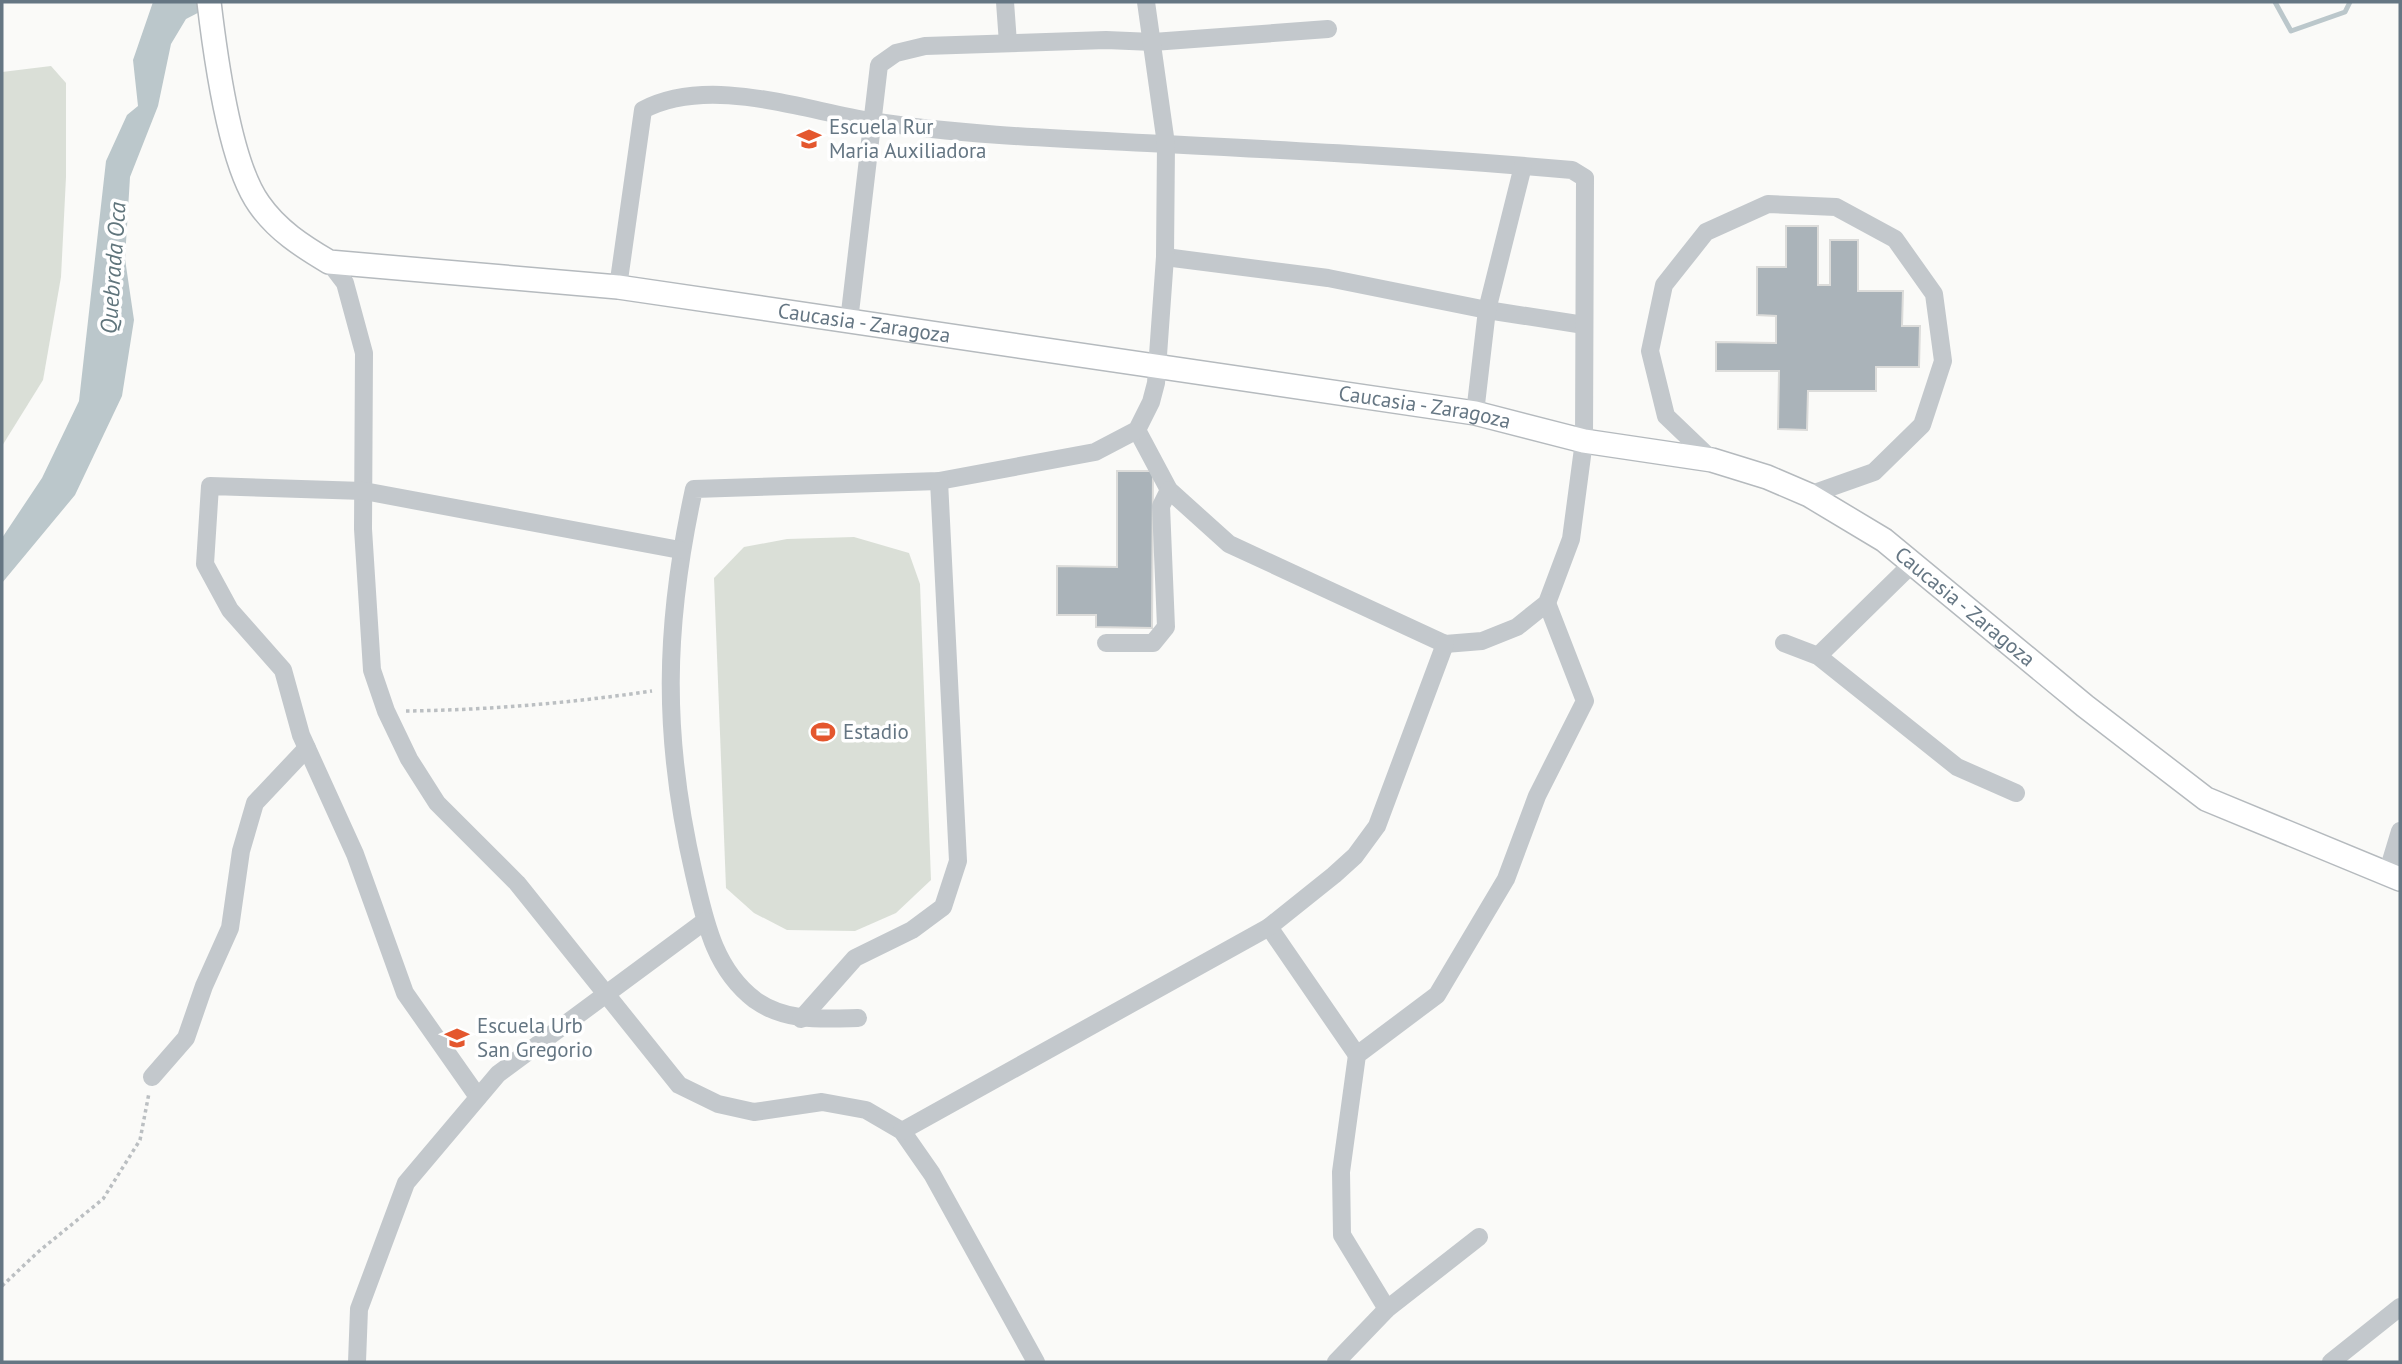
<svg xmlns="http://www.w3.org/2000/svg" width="2402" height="1364" font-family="'PT Sans',sans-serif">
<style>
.green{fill:#dadfd7}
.water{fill:#bbc7cb}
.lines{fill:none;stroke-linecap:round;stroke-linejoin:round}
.stream{stroke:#bbc7cb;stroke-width:5}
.building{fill:#aab3b9;stroke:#dcdcda;stroke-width:2}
.major-casing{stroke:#b5babe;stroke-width:26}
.path{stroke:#bbbfc2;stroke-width:3.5;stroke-dasharray:3.5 3.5;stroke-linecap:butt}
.minor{stroke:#c3c8cc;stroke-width:18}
.major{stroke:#fff;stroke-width:23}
.labels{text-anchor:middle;stroke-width:7;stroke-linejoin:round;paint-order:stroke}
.poi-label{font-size:21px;fill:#657683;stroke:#fff;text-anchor:start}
.street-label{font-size:21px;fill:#657683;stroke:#fff}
.water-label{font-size:23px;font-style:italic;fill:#60757c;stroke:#fff}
</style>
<rect width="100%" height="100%" fill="#fafaf8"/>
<g class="green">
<path d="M 51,66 L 66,83 L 66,177 L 61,277 L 43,380 L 2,446 L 2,72 Z"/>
<path d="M 854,537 L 909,553 L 920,584 L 931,880 L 896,913 L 855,931 L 787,930 L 754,913 L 726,888 L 714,578 L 744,547 L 787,539 Z"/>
</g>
<path class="water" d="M 153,2 L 219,2 L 186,19 L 171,44 L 158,106 L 130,177 L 125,259 L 134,320 L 122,396 L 75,495 L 2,583 L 2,538 L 42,478 L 79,401 L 106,161 L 127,115 L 138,106 L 133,60 Z"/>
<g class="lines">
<path class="stream" d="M 2275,2 L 2291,31 L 2345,12 L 2350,2"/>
</g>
<g class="building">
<path d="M 1786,226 L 1818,226 L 1818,285 L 1830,285 L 1830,240 L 1858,240 L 1858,291 L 1903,291 L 1902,326 L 1920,326 L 1919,367 L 1876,367 L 1876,391 L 1808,391 L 1807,430 L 1778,429 L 1779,371 L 1716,371 L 1716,342 L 1776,343 L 1776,316 L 1757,315 L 1757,267 L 1786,267 Z"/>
<path d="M 1117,471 L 1153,471 L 1152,628 L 1096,627 L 1096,615 L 1057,615 L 1057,566 L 1117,567 Z"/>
</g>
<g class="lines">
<g class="major-casing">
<g id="major">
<path id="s1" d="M 209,2 C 215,53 230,164 259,204 C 277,230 302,246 329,262 L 618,287 L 1475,413 L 1584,441 L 1712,460 L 1767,477 L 1809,495 L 1884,540 L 2085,706 L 2206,799 L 2400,879"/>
</g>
</g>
<g class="path">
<path d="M 406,711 C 489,710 570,703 652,691"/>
<path d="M 2,1286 L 38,1252 L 103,1199 L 140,1140 L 149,1093"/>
</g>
<g class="minor">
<path d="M 1005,2 L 1008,43"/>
<path d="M 1165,257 L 1328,278 L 1487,310 L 1584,325"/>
<path d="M 329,262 L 345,283 L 364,353 L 363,529 L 372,670 L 386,711 L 409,759 L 437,803 L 517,883 L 679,1085 L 718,1104 L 754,1112 L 822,1102 L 866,1110 L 902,1131 L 932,1174 L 1036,1362"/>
<path d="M 618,287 L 643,110 C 709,75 802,110 871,121 C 968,136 1068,139 1166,144 C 1301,151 1437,158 1572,170 L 1585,178 L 1584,441 L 1571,539 L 1547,603 L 1517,627 L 1482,641 L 1445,644 L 1229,544 L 1169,490 L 1137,430"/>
<path d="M 849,321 L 879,65 L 896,53 L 925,46 L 1106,40 L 1153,42 L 1328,29"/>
<path d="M 1475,413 L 1487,310 L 1523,166"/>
<path d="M 1712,460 L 1666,416 L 1650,351 L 1664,285 L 1706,232 L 1768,204 L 1836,207 L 1895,239 L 1934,294 L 1943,361 L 1922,425 L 1874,472 L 1809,495"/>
<path d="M 1106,643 L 1153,643 L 1166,627 L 1161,506 L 1169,490"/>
<path d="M 1784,643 L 1818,656 L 1957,767 L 2016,793"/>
<path d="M 1818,656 L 1913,563"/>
<path d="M 2387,874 L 2400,831"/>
<path d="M 1269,927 L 1357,1055"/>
<path d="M 858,1018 C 822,1019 786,1022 755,1000 C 714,969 705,921 694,874 C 662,736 664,626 694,489 L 939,481 L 1095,452 L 1137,430 L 1151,402 L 1156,383 L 1165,257 L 1166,144 L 1146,2"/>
<path d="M 801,1019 L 855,958 L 912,930 L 943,907 L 958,861 L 939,481"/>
<path d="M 152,1077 L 186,1038 L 204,986 L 230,928 L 241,851 L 255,803 L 307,748"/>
<path d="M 478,1097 L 405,993 L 355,854 L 301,735 L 283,670 L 230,610 L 205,564 L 210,486 L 364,491 L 680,550"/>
<path d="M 902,1131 L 1269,927 L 1334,875 L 1355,856 L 1377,826 L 1445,644"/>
<path d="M 1387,1309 L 1342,1235 L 1341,1172 L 1357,1055 L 1437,995 L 1506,879 L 1537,796 L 1585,701 L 1547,603"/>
<path d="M 357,1362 L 359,1309 L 406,1183 L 498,1074 L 705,921"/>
<path d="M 1336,1362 L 1387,1309 L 1479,1237"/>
<path d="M 2331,1362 L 2400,1307"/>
</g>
<use href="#major" class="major"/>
</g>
<defs>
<g id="school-bare" transform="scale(1.89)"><path d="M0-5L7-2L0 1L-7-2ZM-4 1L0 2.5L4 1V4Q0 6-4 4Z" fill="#e4572e" stroke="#fff" stroke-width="2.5" paint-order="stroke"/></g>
<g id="stadium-bare" transform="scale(1.89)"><path d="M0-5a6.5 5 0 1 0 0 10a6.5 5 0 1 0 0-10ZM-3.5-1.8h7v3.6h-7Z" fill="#e4572e" stroke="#fff" stroke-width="2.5" paint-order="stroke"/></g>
</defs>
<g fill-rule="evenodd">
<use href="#school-bare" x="809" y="139"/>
<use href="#stadium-bare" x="823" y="732"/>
<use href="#school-bare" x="457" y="1038"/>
</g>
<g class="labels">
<g class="poi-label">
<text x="829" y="134">Escuela Rur<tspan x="829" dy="24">Maria Auxiliadora</tspan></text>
<text x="843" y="739">Estadio</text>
<text x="477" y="1033">Escuela Urb<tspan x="477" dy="24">San Gregorio</tspan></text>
</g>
<g class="street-label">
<text dy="7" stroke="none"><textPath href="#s1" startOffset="840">Caucasia - Zaragoza</textPath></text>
<text dy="7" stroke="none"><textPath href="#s1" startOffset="1407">Caucasia - Zaragoza</textPath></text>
<text dy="7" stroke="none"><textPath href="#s1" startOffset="1995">Caucasia - Zaragoza</textPath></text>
</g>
<g class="water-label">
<text transform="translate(113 268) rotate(-86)" y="8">Quebrada Oca</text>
</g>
</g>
<rect width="2402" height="1364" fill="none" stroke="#657683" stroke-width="7"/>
</svg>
